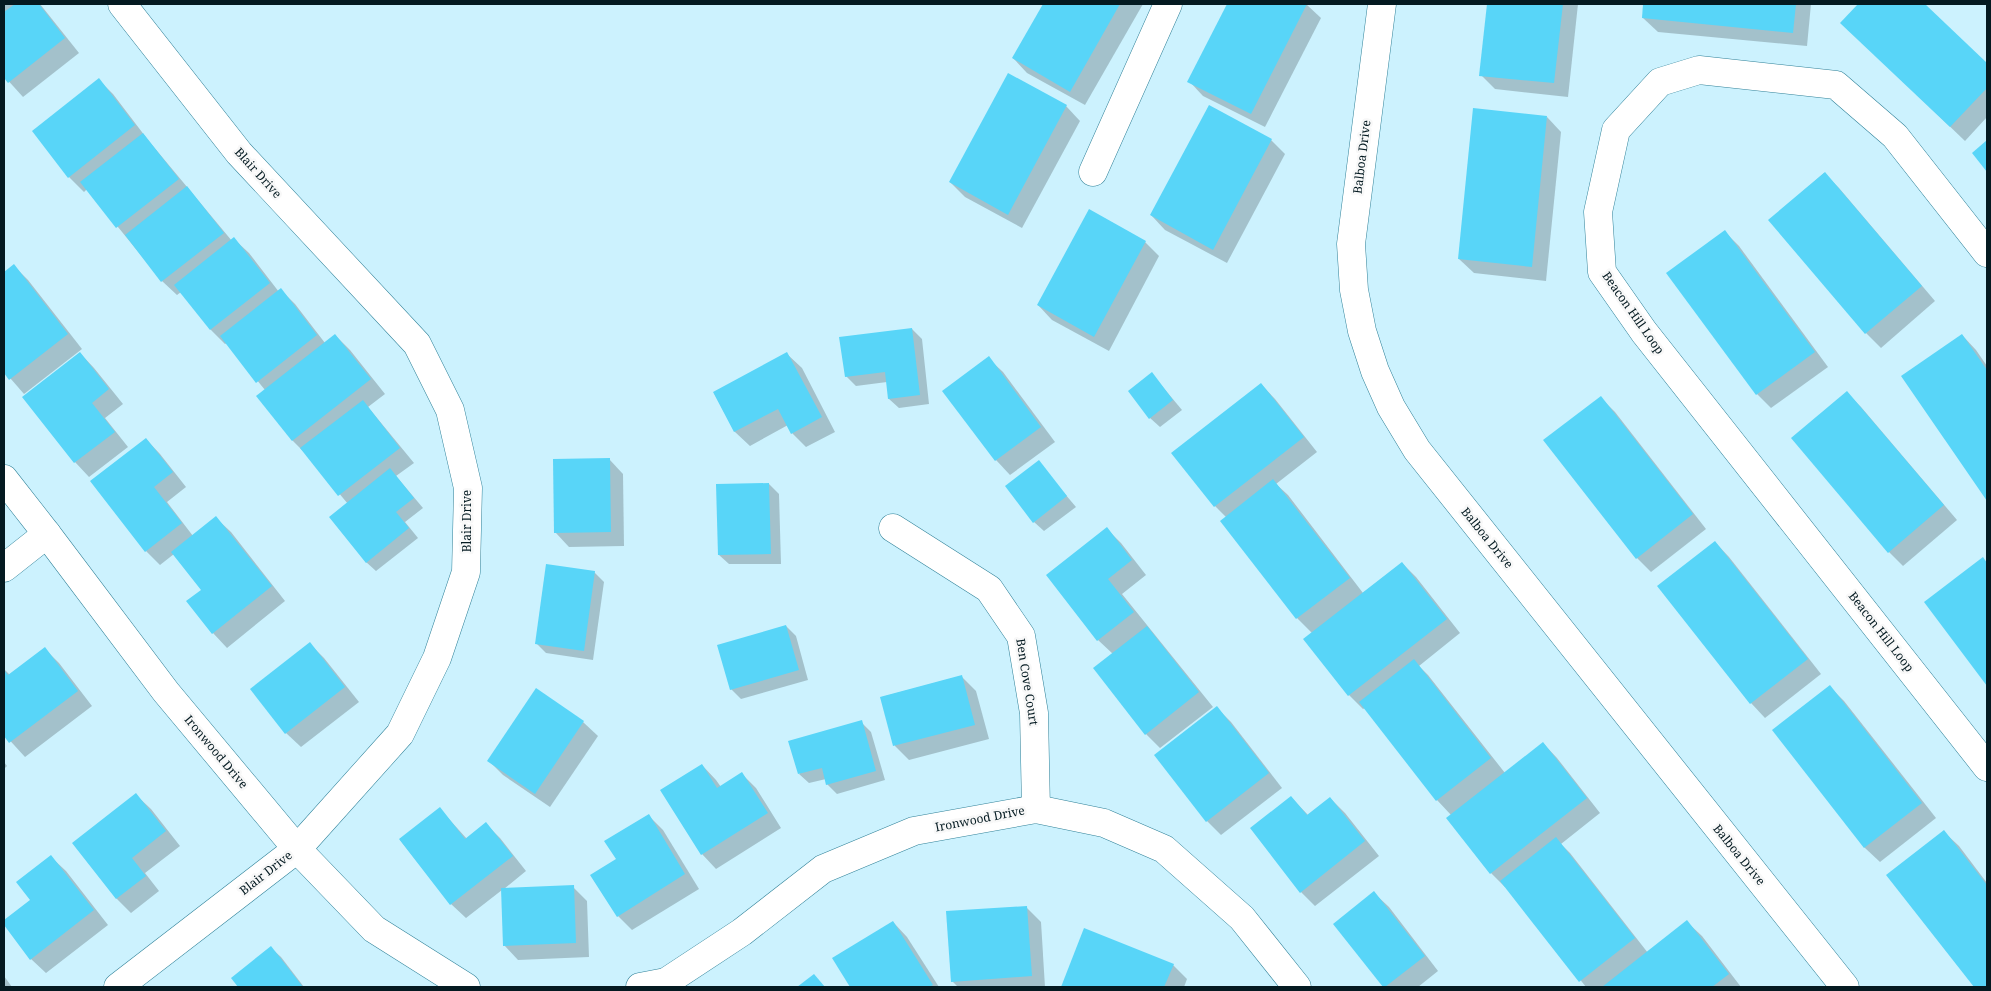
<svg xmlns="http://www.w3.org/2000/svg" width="1991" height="991" font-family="'Noto Serif',serif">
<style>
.shadow{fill:#0003}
.building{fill:#58d5f8}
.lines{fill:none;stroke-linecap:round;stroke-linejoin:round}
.minor-casing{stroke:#308299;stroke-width:29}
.minor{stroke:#fff;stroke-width:28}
.labels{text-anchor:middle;stroke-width:5;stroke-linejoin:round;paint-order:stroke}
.street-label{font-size:12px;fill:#041a21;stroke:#f8f8f8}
</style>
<rect width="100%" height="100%" fill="#ccf2fe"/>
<g class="shadow">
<path d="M 4,4 L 40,4 L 79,53 L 23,97 L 4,76 Z"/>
<path d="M 1044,4 L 1143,4 L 1085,105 L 1027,73 L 1013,58 Z"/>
<path d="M 1228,4 L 1306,4 L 1321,18 L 1265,127 L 1203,96 L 1189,81 Z"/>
<path d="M 1488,4 L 1578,4 L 1568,97 L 1495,89 L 1481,75 Z"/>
<path d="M 1645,4 L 1811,4 L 1807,46 L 1658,32 L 1643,18 Z"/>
<path d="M 1860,4 L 1923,4 L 1987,65 L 1987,117 L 1965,141 L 1842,23 Z"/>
<path d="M 99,80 L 113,94 L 148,140 L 232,241 L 234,239 L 249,253 L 279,292 L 281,290 L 295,304 L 325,343 L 335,335 L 350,350 L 385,394 L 368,407 L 414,463 L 396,476 L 423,508 L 405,522 L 418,538 L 376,571 L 366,562 L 348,504 L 307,455 L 293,441 L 258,396 L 265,390 L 227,343 L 225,344 L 211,330 L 181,292 L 177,295 L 162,281 L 87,189 L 84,192 L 69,177 L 33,131 Z"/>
<path d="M 1066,106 L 1080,121 L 1022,228 L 965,197 L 950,182 Z"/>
<path d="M 1547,117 L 1561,132 L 1546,281 L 1474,273 L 1459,259 Z"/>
<path d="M 1271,140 L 1285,154 L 1227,263 L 1165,230 L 1151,215 Z"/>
<path d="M 1824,173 L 1839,188 L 1935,301 L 1881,348 L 1866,333 L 1770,220 Z"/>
<path d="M 1725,232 L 1739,246 L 1828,367 L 1771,408 L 1757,394 Z"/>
<path d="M 1145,242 L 1159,256 L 1109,351 L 1052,320 L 1038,305 Z"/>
<path d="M 14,266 L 28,280 L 82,349 L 24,394 L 4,371 L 4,274 Z"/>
<path d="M 912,329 L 922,339 L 929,404 L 899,408 L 889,399 L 887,382 L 856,386 L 846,376 Z"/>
<path d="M 1962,335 L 1976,350 L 1987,366 L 1987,499 L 1903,376 Z"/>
<path d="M 80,353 L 94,368 L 123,404 L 105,418 L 128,447 L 89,477 L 75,462 L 24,397 Z"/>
<path d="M 787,354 L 802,368 L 835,432 L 806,447 L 792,433 L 788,425 L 750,446 L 735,432 L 714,393 Z"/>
<path d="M 988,358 L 1003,372 L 1055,442 L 1010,475 L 996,460 L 944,391 Z"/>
<path d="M 1152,374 L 1182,410 L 1160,427 L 1150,418 Z"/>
<path d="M 1261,384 L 1275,399 L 1317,452 L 1276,484 L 1288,495 L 1363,593 L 1402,563 L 1416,577 L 1460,633 L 1419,666 L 1428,675 L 1505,773 L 1543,743 L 1557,758 L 1600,813 L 1561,844 L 1570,853 L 1648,953 L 1687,922 L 1702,936 L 1741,987 L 1586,987 L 1506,886 L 1505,887 L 1491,873 L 1451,815 L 1437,800 L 1365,708 L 1363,709 L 1349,695 L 1312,633 L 1297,618 L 1222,521 L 1226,517 L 1215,506 L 1173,453 Z"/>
<path d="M 1847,393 L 1861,407 L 1957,520 L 1903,566 L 1889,552 Z"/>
<path d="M 1600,397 L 1615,412 L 1706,529 L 1651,572 L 1637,558 Z"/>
<path d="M 146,439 L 160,454 L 186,487 L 167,502 L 193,536 L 216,518 L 231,532 L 285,601 L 227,648 L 213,633 L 203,590 L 174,554 L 160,565 L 146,551 Z"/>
<path d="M 609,459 L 623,474 L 624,546 L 569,547 L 555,532 Z"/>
<path d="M 1038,462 L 1076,507 L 1044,531 L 1034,522 Z"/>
<path d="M 769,484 L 779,494 L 781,564 L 729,564 L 719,555 Z"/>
<path d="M 1107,529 L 1121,543 L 1146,575 L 1122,594 L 1213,707 L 1160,748 L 1146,734 L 1113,654 L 1098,640 Z"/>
<path d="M 1715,542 L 1729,557 L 1821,674 L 1765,718 L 1751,703 Z"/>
<path d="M 1983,559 L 1987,564 L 1987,684 L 1926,602 Z"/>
<path d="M 594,572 L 604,582 L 593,660 L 546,653 L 536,643 Z"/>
<path d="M 786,626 L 796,636 L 808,680 L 741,699 L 731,689 Z"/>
<path d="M 310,644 L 324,658 L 359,702 L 301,747 L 286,733 L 252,689 Z"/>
<path d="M 45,649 L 59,663 L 92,706 L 25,757 L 4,734 L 4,669 L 10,675 Z"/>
<path d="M 961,676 L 976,691 L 989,739 L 909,760 L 895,746 L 882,697 Z"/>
<path d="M 1830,687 L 1844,701 L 1936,818 L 1880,862 L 1865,848 L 1774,730 Z"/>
<path d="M 1217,708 L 1231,722 L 1282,788 L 1221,835 L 1207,821 Z"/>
<path d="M 583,722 L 598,736 L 550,807 L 503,775 L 489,761 Z"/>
<path d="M 861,722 L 871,732 L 885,780 L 837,794 L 827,784 L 826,779 L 809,783 L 799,774 Z"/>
<path d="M 4,762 L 7,766 L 4,769 Z"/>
<path d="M 702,765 L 716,780 L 721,787 L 742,774 L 756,788 L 781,828 L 716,869 L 702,854 Z"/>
<path d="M 136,795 L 151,809 L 180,846 L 145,873 L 159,891 L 131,913 L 117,899 L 74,843 Z"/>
<path d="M 1291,797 L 1308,815 L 1330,798 L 1345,813 L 1379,856 L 1315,906 L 1301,892 Z"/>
<path d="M 440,809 L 467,839 L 486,824 L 500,838 L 526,871 L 504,889 L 573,887 L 587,901 L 589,957 L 518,960 L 504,945 L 502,890 L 466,918 L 451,904 L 400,840 Z"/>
<path d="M 649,816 L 663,830 L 699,889 L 632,930 L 618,916 L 617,859 Z"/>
<path d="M 1944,832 L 1959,846 L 1987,883 L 1987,987 L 1976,987 L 1888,875 Z"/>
<path d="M 51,857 L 66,871 L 108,925 L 46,973 L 31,959 L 4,922 L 31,900 Z"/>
<path d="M 1374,893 L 1389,907 L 1438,971 L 1418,987 L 1384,987 L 1335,924 Z"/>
<path d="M 1026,907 L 1041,922 L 1045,987 L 958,987 L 952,981 Z"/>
<path d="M 893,922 L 907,937 L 939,987 L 852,987 L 834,959 Z"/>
<path d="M 1085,930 L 1173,965 L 1187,979 L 1184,987 L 1063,987 Z"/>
<path d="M 271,948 L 281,957 L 304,987 L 240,987 L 233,978 Z"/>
<path d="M 4,976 L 12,987 L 4,987 Z"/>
</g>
<g class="building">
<path d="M 15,4 L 39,4 L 65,38 L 8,83 L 4,78 L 4,12 Z"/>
<path d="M 1043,4 L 1120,4 L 1070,92 L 1012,58 Z"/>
<path d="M 1227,4 L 1307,4 L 1251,114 L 1187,82 Z"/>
<path d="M 1487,4 L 1563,4 L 1554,83 L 1479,76 Z"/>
<path d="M 1643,4 L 1796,4 L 1793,33 L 1642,18 Z"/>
<path d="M 1858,4 L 1925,4 L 1987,63 L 1987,88 L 1950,127 L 1840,23 Z"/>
<path d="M 1008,73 L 1067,105 L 1008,215 L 949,182 Z"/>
<path d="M 99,78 L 135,125 L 68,178 L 32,131 Z"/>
<path d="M 1209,105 L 1272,139 L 1213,250 L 1150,215 Z"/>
<path d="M 1473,108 L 1547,116 L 1532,267 L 1458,259 Z"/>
<path d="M 143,133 L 179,179 L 116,228 L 80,182 Z"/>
<path d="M 1987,140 L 1987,172 L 1972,153 Z"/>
<path d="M 1825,172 L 1922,286 L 1865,334 L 1768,220 Z"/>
<path d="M 187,186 L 224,233 L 161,282 L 125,235 Z"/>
<path d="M 1089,209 L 1146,241 L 1094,337 L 1037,305 Z"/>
<path d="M 1725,230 L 1815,352 L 1756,395 L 1666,273 Z"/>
<path d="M 234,237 L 270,283 L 210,330 L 174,285 Z"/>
<path d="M 14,264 L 68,334 L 9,380 L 4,373 L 4,272 Z"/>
<path d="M 281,288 L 317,335 L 256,383 L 220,336 Z"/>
<path d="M 912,328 L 920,395 L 888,399 L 885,372 L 845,377 L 839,337 Z"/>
<path d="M 335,334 L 371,379 L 292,441 L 256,396 Z"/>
<path d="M 1962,334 L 1987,370 L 1987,501 L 1901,376 Z"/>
<path d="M 80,352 L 109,389 L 92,403 L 115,432 L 74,463 L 22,397 Z"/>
<path d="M 787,352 L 822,417 L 791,434 L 778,409 L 734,432 L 713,392 Z"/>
<path d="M 989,356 L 1041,427 L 995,461 L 942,391 Z"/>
<path d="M 1152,372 L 1173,400 L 1149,419 L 1128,391 Z"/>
<path d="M 1261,383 L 1304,437 L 1214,507 L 1171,453 Z"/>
<path d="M 1847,391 L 1944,505 L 1888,553 L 1791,438 Z"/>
<path d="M 1601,396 L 1693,514 L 1636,559 L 1543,440 Z"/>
<path d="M 363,400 L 400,448 L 338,496 L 300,448 Z"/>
<path d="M 146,438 L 173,472 L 154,487 L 182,523 L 145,552 L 90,481 Z"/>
<path d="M 610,458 L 611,532 L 554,533 L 553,459 Z"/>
<path d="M 1039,460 L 1067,496 L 1033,523 L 1005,486 Z"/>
<path d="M 390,468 L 414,498 L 396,512 L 409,528 L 366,563 L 329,517 Z"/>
<path d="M 1273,479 L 1350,578 L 1296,619 L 1220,521 Z"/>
<path d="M 769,483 L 771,554 L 718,555 L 716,484 Z"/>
<path d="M 216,516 L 272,586 L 212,634 L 186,601 L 201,590 L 171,552 Z"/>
<path d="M 1107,527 L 1132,560 L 1108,579 L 1134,612 L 1097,641 L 1046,575 Z"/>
<path d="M 1715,541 L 1808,659 L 1750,704 L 1657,586 Z"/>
<path d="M 1983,557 L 1987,563 L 1987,686 L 1924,602 Z"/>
<path d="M 1402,562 L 1447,619 L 1348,696 L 1303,639 Z"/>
<path d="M 546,564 L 595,571 L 584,651 L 535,644 Z"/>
<path d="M 786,625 L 799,670 L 730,690 L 717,645 Z"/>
<path d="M 1147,626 L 1199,692 L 1145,735 L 1093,668 Z"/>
<path d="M 310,642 L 345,687 L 285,734 L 250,689 Z"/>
<path d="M 45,647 L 78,691 L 9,743 L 4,736 L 4,670 L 8,675 Z"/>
<path d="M 1414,659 L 1491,758 L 1436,801 L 1359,702 Z"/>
<path d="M 962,675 L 975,725 L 893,746 L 880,697 Z"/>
<path d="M 1830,685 L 1922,803 L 1864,848 L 1772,730 Z"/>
<path d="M 536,688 L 584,721 L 535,794 L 487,761 Z"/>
<path d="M 1217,706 L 1269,773 L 1206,822 L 1154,755 Z"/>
<path d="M 862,720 L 876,771 L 826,785 L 822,768 L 798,774 L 788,741 Z"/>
<path d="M 1543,742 L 1587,798 L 1490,874 L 1446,818 Z"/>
<path d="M 702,764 L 717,788 L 742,772 L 768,813 L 701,855 L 660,790 Z"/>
<path d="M 136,793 L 166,831 L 132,858 L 146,876 L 116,899 L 72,843 Z"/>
<path d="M 1291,796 L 1307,815 L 1330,797 L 1365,841 L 1300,893 L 1250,828 Z"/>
<path d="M 440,807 L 465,839 L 486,822 L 513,856 L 450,905 L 399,839 Z"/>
<path d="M 649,814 L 685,874 L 617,917 L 590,875 L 616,859 L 604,841 Z"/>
<path d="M 1944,830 L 1987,885 L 1987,987 L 1974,987 L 1886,875 Z"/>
<path d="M 1556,837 L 1635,938 L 1579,982 L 1500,881 Z"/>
<path d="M 51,855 L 94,910 L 30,960 L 4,925 L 4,920 L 30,900 L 16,882 Z"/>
<path d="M 574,885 L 576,943 L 503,946 L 501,888 Z"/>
<path d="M 1374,891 L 1425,956 L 1385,987 L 1383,987 L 1333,924 Z"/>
<path d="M 1027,906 L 1032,976 L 951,982 L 946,911 Z"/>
<path d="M 1687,920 L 1729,974 L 1712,987 L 1602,987 Z"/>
<path d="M 893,921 L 933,985 L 929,987 L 850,987 L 832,958 Z"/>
<path d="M 1084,928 L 1174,964 L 1164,987 L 1061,987 Z"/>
<path d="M 271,946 L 303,987 L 238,987 L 231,978 Z"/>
<path d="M 814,974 L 825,987 L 797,987 Z"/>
</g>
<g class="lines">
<g class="minor-casing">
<g id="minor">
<path d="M 1382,4 L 1351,244 L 1354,290 L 1362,331 L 1375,371 L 1391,407 L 1417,450 L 1845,987"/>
<path d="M 1093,172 L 1168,4"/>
<path d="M 1987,253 L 1895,136 L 1836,85 L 1699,70 L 1660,82 L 1616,130 L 1598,212 L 1602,272 L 1644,332 L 1987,767"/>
<path d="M 4,479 L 47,534 L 166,692 L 297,849 L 374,929 L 466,987"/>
<path d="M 893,528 L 989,589 L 1021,636 L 1034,713 L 1036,809"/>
<path d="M 4,568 L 47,534"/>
<path d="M 118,987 L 297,849 L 400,734 L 437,658 L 466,572 L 468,488 L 450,410 L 417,344 L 239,153 L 122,4"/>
<path d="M 640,987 L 666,982 L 742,932 L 823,869 L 914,831 L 1036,809 L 1104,823 L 1164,849 L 1242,918 L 1297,987"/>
</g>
</g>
<use href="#minor" class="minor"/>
</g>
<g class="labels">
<g class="street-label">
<text transform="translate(1362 157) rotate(-83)" y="4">Balboa Drive</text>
<text transform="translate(258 173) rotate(48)" y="4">Blair Drive</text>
<text transform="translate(1633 313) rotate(55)" y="4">Beacon Hill Loop</text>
<text transform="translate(467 521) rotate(-90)" y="4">Blair Drive</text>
<text transform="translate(1487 538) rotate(51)" y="4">Balboa Drive</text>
<text transform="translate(1881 632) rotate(52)" y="4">Beacon Hill Loop</text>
<text transform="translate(1027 682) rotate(81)" y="4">Ben Cove Court</text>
<text transform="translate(216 752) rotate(50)" y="4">Ironwood Drive</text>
<text transform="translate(980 819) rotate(-11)" y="4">Ironwood Drive</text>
<text transform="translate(1739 855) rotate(51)" y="4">Balboa Drive</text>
<text transform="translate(266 873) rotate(-38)" y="4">Blair Drive</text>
</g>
</g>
<rect width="1991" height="991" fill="none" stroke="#041a21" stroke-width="10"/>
</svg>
